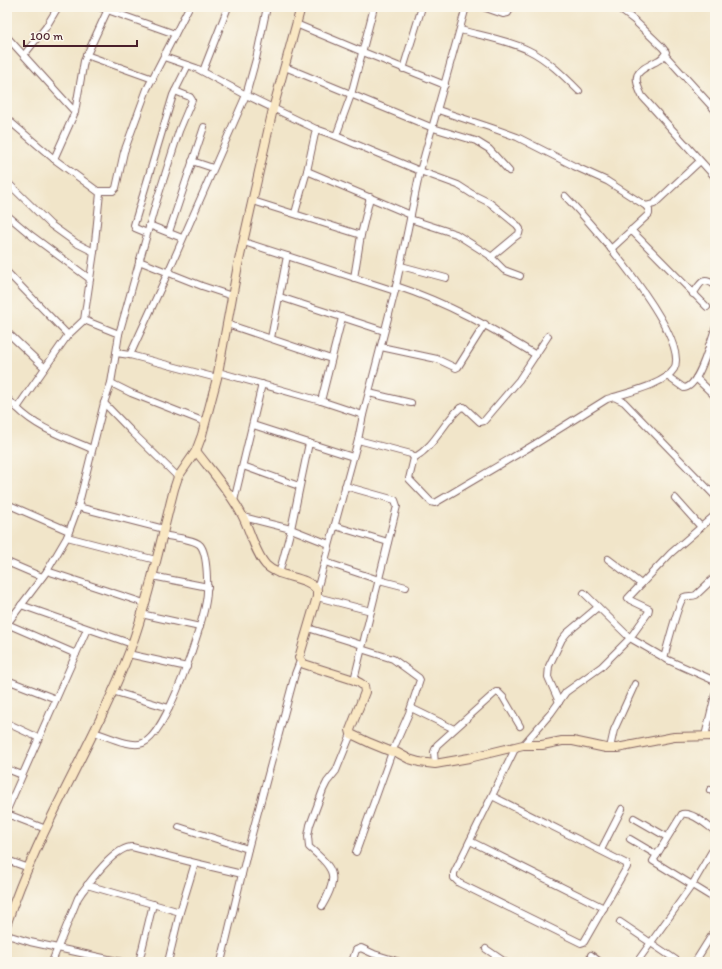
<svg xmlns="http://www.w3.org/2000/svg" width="722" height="969" font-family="Itim,sans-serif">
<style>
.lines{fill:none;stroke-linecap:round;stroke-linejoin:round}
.street-casing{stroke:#846462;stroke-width:8}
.secondary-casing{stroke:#846462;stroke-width:10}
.street{stroke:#fff;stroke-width:6}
.secondary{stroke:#f9e7c3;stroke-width:8}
</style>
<rect width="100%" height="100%" fill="#fbf7ec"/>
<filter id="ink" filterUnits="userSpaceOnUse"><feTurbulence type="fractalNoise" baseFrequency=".025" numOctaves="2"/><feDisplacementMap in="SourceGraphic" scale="8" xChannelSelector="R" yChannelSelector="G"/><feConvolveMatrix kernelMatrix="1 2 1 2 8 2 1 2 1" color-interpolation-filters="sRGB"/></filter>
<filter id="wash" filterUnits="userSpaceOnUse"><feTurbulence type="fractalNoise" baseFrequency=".012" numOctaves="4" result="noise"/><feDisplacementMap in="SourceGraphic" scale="16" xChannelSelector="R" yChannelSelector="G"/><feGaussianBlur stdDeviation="0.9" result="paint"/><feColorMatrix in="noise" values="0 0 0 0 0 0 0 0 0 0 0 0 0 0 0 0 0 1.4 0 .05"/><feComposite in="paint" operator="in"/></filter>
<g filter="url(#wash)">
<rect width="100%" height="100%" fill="#f1e5c9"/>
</g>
<g filter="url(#ink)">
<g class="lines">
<g class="street-casing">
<g id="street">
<path d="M 99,7 L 175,34"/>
<path d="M 483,7 L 503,14 L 508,13 L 511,7"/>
<path d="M 617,7 L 634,20 L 662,47 L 666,52 C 664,57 661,59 657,61 C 637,72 631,73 642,96 L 715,177"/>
<path d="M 296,24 L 363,52 L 445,85"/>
<path d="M 460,30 C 483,36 507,40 528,50 C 547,59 564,76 579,91"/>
<path d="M 7,37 L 75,112"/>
<path d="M 24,55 L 46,27 L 58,7"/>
<path d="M 86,55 L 153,79"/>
<path d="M 665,55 L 715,110"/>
<path d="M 164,57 L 196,68 L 246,95 L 316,129 L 336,136 L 420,171 L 458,185 L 472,194 L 490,203 L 517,225 L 520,229 L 519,234 L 515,237 L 491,257"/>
<path d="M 285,67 L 433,128 L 476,141 L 489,149 L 509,171"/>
<path d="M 403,69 L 422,7"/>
<path d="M 203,71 L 228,7"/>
<path d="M 438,110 L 492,128 L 517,137 L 574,166 L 607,181 L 646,206 L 654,204 L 700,161"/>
<path d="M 7,119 L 54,159 L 100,193 L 94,252 L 84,320 L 68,335 L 17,408 C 38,429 65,437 92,449"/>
<path d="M 336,136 L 351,95 L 374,7"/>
<path d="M 54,159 L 75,112 L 84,61 L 109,7"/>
<path d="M 192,161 L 213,168"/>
<path d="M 307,171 L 411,215"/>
<path d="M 7,182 L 51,225 L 76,243 L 94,252"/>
<path d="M 99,191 L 113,191 L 116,188 L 124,152 L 147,89 L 189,7"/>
<path d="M 565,196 C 588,220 692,337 674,369 C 665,384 630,392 614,397"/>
<path d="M 253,201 L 361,235"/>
<path d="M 295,213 L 307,171 L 316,129"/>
<path d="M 7,215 L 32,236 L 90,279"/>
<path d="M 410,219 L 456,234 L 489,255 L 504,270 L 520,276"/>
<path d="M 149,225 L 182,238"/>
<path d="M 631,230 L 707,307"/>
<path d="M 169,232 L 204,127"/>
<path d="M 147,233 L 135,228 L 134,225 L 173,95 L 188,65"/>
<path d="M 244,242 L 395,291"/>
<path d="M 611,249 L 649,214 L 649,210 L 646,206"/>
<path d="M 139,261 L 202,286 L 232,296"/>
<path d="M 401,266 L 446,278"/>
<path d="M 7,272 L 68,335"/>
<path d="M 354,278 L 361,235 L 370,197"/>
<path d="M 396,286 C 448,303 490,327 536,355"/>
<path d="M 693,294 C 701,283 702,276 715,285"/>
<path d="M 280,297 L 384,331"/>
<path d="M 84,320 L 119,334 L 116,353"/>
<path d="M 227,324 L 331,359"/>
<path d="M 7,332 L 45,368"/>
<path d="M 119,334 L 155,206 L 179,131 L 192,100 L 190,97 L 175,91"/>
<path d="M 271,338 L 287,256"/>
<path d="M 709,345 L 715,351"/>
<path d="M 381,347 L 437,359 L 456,368 L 458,367 L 485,324"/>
<path d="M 130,355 L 170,268 L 246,95 L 256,59 L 267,7"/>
<path d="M 218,372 L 321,401 L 363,415"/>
<path d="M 667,376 L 684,388 C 699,387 710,342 715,329"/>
<path d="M 696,378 L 715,396"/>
<path d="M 111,383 L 131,393 L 205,422"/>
<path d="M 369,393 L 411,403"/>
<path d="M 7,398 L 17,408"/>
<path d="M 321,401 L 342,318"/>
<path d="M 104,403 L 132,432 L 178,477"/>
<path d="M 253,425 L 309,443"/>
<path d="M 358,440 L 411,454 L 414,458 L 409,479 L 431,502 L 435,503 L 535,444 L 607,399 L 614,397 L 624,402 L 715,496"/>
<path d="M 414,458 C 436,445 442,424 460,408 L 464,407 L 480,422 L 484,421 L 519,380 L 548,336"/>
<path d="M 243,466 L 299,486"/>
<path d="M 345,486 L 395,500 L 397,506 L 354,680"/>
<path d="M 675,498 L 701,527"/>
<path d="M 234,501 L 262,384"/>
<path d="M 7,504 L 69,531"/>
<path d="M 78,507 L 164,529"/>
<path d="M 243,517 L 291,529 L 329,544"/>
<path d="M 335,526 L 388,542"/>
<path d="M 67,537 L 156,560"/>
<path d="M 608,559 L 641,584"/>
<path d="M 7,562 L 42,577"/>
<path d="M 325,562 L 379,580 L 406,587"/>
<path d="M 47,571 L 144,603"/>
<path d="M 279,574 L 291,529 L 309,443 L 353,457"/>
<path d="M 152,576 L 208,587"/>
<path d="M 317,590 L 358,440 L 363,415 L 395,291 L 420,171 L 466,7"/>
<path d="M 584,593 L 630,638 L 668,660 L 715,681"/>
<path d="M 317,597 L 371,611"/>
<path d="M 21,605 L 132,644"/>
<path d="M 141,614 L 200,627"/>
<path d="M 7,624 L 47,571 L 67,537 L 78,507 L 104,403 L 111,383 L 116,353 L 130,355 L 217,378"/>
<path d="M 7,624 L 76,654"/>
<path d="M 308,628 L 362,645"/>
<path d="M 128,654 L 187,667"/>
<path d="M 664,658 C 667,648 678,602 684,597 C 687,595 692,597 696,595 L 715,577"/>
<path d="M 7,680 L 56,699"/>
<path d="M 112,691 L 169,708"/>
<path d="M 559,702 L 548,677 L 549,666 L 562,639 L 567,633 L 598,607"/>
<path d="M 411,708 L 454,729"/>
<path d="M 7,723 L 39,738"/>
<path d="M 94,732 C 107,736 131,748 143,743 C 167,734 202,627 206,601 C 208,590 208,554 200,545 C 194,539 171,537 162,535"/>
<path d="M 705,736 L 715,695"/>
<path d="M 523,745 L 551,713 L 566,692 L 601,667 L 630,638 L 648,613 L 649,609 L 630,600 L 628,598 L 629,597 L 671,553 L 715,515"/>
<path d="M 610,748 L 614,730 L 635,684"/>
<path d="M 435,764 L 434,752 L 437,745 L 496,692 L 498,692 L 503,697 L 520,726"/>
<path d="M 7,769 L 22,775"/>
<path d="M 710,790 L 715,793"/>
<path d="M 492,796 L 627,864 L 627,867 L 584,942 L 581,943 L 459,883 L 454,878 L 454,873 L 516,747"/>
<path d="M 7,810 L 87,629"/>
<path d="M 7,814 L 46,829"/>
<path d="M 634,818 L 667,837"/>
<path d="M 179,827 L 248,849"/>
<path d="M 715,831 C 706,825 693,812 682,814 L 653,861 L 715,899"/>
<path d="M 630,839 L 657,855"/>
<path d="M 470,841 L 604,908"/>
<path d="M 601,850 L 622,809"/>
<path d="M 356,852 L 392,752 L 409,713 L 420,680 L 419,678 L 393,659 L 361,649"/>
<path d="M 7,860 L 29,868"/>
<path d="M 87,885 L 180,912"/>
<path d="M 322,906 C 340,875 334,869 309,847 L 308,836 L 310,825 L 323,790 L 327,782 L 336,771 L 351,734"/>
<path d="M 620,922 L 679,962"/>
<path d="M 7,935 L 30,942 L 122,962"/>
<path d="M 486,949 L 505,962"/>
<path d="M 591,955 L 600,962"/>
<path d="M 52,962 L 78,898 L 82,892 C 93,878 115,847 132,847 L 195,863 L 242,874"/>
<path d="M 139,962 L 153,904"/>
<path d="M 168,962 L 180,912 L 195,863"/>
<path d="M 221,962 L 248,849 L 295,674 L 300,661"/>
<path d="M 352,962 L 356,950 L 361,948 L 374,954 L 400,962"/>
<path d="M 637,962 L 692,885 L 715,846"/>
<path d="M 695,962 L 715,930"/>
</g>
</g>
<g class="secondary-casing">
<g id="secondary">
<path d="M 196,451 C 212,472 230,492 242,515 C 250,530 255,553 266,565 C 280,579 306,575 317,590 L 317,597 L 299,658 L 304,664 L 354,680 L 360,683 L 364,686 L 365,692 L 350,730 L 351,734 L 370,743 L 392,752 L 396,752 L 409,759 L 419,762 L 435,764 L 469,758 L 523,745 L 542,745 L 562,741 L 573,741 L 606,748 L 617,748 L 674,737 L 715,736"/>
<path d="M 7,923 C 38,828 95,743 130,650 C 149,598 160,543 174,489 L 178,477 L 196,451 L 202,435 L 217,378 L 238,265 L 273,109 L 301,7"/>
</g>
</g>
<use href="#street" class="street"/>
<use href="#secondary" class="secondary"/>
</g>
</g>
<rect width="722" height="969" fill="none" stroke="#fbf7ec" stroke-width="24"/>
<path d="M24 40v6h113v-6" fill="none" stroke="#4a1f2b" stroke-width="2"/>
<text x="30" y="40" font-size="12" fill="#4a1f2b" stroke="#fbf7ec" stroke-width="3" paint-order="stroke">100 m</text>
</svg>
